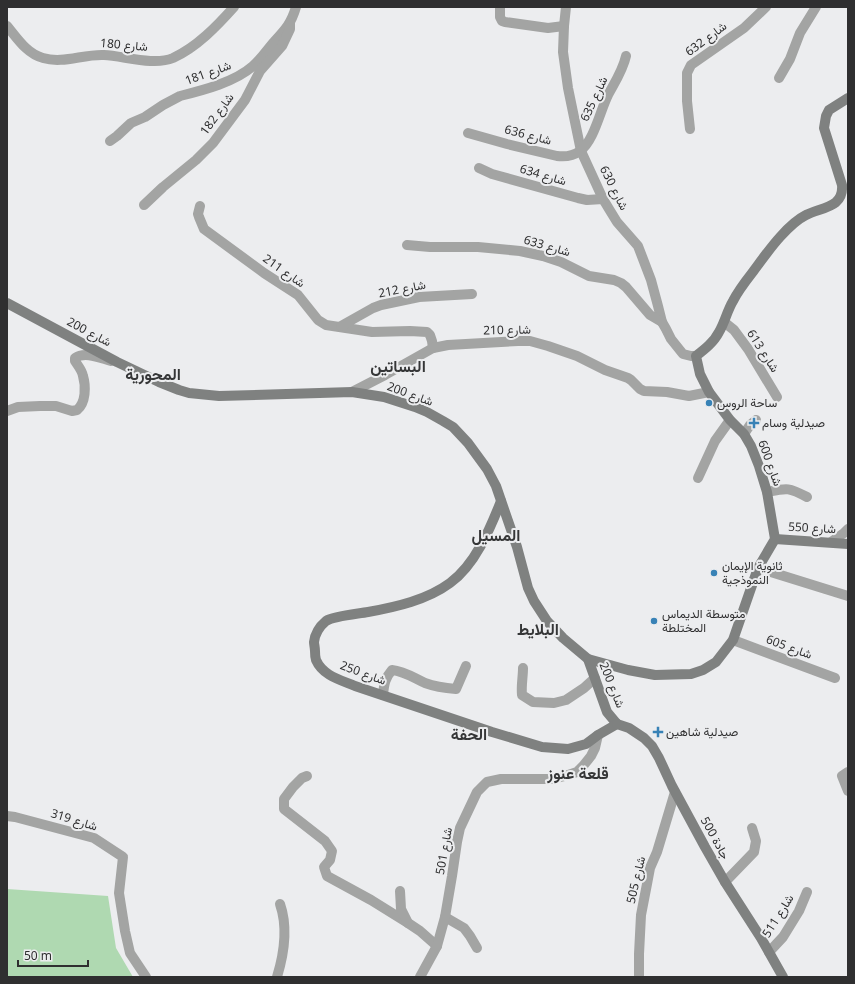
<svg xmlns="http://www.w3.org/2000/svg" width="855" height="984" font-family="'Noto Sans',Vazirmatn,sans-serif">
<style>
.green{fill:#afd9b1}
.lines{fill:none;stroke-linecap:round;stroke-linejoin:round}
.street{stroke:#a3a4a3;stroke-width:10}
.secondary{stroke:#7f8180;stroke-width:10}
.poi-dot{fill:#3882b6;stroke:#ecedef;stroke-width:1.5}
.labels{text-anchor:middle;stroke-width:4;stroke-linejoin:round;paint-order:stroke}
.street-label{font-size:12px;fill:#2f2f30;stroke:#ecedef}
.poi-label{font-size:12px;fill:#2f2f30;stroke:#ecedef;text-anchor:start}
.district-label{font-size:16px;font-weight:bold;fill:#353637;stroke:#ecedef}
</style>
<rect width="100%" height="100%" fill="#ecedef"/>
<path class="green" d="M 7,889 L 108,896 L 116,948 L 133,977 L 7,977 Z"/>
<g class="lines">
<g class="street">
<path d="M 500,7 L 500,17 L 502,21 L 505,22 L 548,28 L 564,26"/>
<path d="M 566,7 L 564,26 L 563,52 L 568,88 L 581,151 L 603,199 L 609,209 L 617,222 L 638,246 L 651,280 L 658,306 L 662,322 L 666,329 L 671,339 L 683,354 L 691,356 L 696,356"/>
<path d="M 7,26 C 17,38 27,54 43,58 C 63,64 83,54 104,55 C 124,56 154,66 173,58 C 197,47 217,26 234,7"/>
<path d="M 779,78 L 790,59 L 800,33 L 816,7"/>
<path d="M 690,129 L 687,101 L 687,73 L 691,65 L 744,28 L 766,7"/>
<path d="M 468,133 L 507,144 L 557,156 C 565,157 573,156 580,151 C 594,141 600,111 608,95 C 615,82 623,70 626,56"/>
<path d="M 110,141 L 117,136 L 131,123 L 145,117 L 163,105 L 180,96 C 204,90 235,82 253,66 C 261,59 267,50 273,43 C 285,30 291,24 296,7"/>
<path d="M 479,168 L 492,174 L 578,198 L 587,200 L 603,199"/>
<path d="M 144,205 L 163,187 L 196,160 L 213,143 L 245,100 L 260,71 L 282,46 L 290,29 L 290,23"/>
<path d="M 200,206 L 198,214 L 199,217 L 204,229 L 264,273 L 298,295 L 318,320 L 326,325 L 372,332 L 410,331 L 427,332 L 430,335 L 432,341 L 433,348"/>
<path d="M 407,245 L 430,247 L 478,247 L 520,251 L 543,256 L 561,262 L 589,276 L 614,280 L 621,283 L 626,287 L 650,315 L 662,322"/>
<path d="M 724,322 L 734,330 L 748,349 L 777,397"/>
<path d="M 341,326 L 373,308 L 381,305 L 419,297 L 472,294"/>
<path d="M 352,392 L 385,375 L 433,348 L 448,345 L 518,341 L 530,341 L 548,346 L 577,356 L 605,370 L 628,378 L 631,380 L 640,389 L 644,391 L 667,392 L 689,396 L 709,392"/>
<path d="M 7,411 L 18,407 L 40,406 L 56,406 L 72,411 L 77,410 C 86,403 86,386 83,376 C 82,370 78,366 75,361 L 75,358 C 85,351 100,358 111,361"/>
<path d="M 744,434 L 750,425 L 756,420"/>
<path d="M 698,478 L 715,441 L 730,420"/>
<path d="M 767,492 C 787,488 788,487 807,497"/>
<path d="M 831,542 L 844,533 L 848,529"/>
<path d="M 758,568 L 848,596"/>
<path d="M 733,640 L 835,678"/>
<path d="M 523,668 C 523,677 521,686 522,695 L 533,702 L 554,703 L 566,700 L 584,688 L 595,678"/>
<path d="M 383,695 C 384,684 385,678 392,670 C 404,671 414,678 425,683 C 436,687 444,688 456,689 L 466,666"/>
<path d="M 848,772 L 842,776 L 848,791"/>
<path d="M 307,776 L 302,778 L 293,787 L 284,799 L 284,809 L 325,841 L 332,851 L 330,860 L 324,867 L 327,876 L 371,900 L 408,923"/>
<path d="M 7,816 L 15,817 L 94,838 L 123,857 L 119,893 L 125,931 L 130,953 L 146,977"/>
<path d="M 725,882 L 754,852 L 756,841 L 752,828"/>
<path d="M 400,891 L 401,909 L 408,923 L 420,931 L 437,946"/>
<path d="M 445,917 L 464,928 L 470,936 L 477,948"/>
<path d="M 769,952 L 783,937 L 799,911 L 807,892"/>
<path d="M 277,977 C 284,954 288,927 280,904"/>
<path d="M 420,977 L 437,946 L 445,917 L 452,876 L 457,842 L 460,828 L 477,792 L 487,782 L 501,779 L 552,779 L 565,776 L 577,772 L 583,766 L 591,756 L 595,748 L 598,735"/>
<path d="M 639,977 L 639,954 L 641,915 L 647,884 L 650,868 L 657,852 L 675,792"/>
</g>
<g class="secondary">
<path d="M 7,303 L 117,362 L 159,382 L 179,390 L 189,393 L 219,396 L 352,392 L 384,397 L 415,407 L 427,412 L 443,421 L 453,427 L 468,443 L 487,469 L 496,486 L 517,547 L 528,588 L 534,601 L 547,621 L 563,638 L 588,659 L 607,712 L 617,724"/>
<path d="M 501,501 C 490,529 475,565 450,583 C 427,600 396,607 368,612 C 357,614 334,616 326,621 C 320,626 315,634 314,642 C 314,644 315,648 315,651 C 315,653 315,657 316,660 C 323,676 341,680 355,686 L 492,732 L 542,747 L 568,749 L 586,744 L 598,735 L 617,724"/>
<path d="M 775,539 L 848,544"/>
<path d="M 588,659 L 628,670 L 655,675 L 691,674 L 703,670 L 716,662 L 733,640 L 758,568 L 775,539 L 767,492 L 759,466 L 751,446 L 744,434 L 730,420 L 709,392 L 700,374 L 696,356 C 705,349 714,342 719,332 C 725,322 727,311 733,301 C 738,291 745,282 752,273 C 761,261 770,248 780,237 C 788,228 796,220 806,215 C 821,207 844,208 842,185 L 824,128 L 826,116 L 829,110 L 848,98"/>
<path d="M 617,724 L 629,728 L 644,738 L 652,746 L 659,758 L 672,786 L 705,847 L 725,882 L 761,938 L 783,977"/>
</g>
</g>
<g class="poi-dot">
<circle cx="709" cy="403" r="4"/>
<path d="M752 417h4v4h4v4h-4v4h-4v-4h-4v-4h4z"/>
<circle cx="714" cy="573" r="4"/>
<circle cx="654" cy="621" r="4"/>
<path d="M656 726h4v4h4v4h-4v4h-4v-4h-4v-4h4z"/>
</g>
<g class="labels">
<g class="street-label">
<text transform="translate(706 39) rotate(-37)" y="4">شارع 632</text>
<text transform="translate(124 45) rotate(5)" y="4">شارع 180</text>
<text transform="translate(208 73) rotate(-20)" y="4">شارع 181</text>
<text transform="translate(594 99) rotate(-65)" y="4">شارع 635</text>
<text transform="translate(217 114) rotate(-54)" y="4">شارع 182</text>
<text transform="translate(528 135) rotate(14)" y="4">شارع 636</text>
<text transform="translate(543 175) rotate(16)" y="4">شارع 634</text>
<text transform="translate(614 188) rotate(63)" y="4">شارع 630</text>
<text transform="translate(547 246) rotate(16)" y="4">شارع 633</text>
<text transform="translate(284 271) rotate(35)" y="4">شارع 211</text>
<text transform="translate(402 289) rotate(-11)" y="4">شارع 212</text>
<text transform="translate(507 330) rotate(-1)" y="4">شارع 210</text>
<text transform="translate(89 332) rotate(28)" y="4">شارع 200</text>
<text transform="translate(763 351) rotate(57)" y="4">شارع 613</text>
<text transform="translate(410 394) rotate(20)" y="4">شارع 200</text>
<text transform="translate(770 463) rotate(70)" y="4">شارع 600</text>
<text transform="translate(812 528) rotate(3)" y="4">شارع 550</text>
<text transform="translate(789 647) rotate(20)" y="4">شارع 605</text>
<text transform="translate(363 673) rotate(20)" y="4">شارع 250</text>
<text transform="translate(612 685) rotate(68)" y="4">شارع 200</text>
<text transform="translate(74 820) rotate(17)" y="4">شارع 319</text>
<text transform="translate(715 838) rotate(61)" y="4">جادة 500</text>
<text transform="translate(444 851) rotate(-80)" y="4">شارع 501</text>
<text transform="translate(636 880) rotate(-77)" y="4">شارع 505</text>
<text transform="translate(778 916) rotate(-58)" y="4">شارع 511</text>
</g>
<g class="poi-label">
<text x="717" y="407">ساحة الروس</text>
<text x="762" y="427">صيدلية وسام</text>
<text x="722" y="570">ثانوية الإيمان<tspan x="722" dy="14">النموذجية</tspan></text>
<text x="662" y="618">متوسطة الديماس<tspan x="662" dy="14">المختلطة</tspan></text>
<text x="666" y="736">صيدلية شاهين</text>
</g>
<g class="district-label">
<text x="398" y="372">البساتين</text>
<text x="153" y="380">المحورية</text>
<text x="496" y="541">المسيل</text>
<text x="538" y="635">البلايط</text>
<text x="469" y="740">الحفة</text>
<text x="578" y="779">قلعة عنوز</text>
</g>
</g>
<rect width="855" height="984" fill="none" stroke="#2f2f30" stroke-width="16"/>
<path d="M18 960v6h70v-6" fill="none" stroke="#2f2f30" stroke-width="2"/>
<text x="24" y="960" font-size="12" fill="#2f2f30" stroke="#ecedef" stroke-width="3" paint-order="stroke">50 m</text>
</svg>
